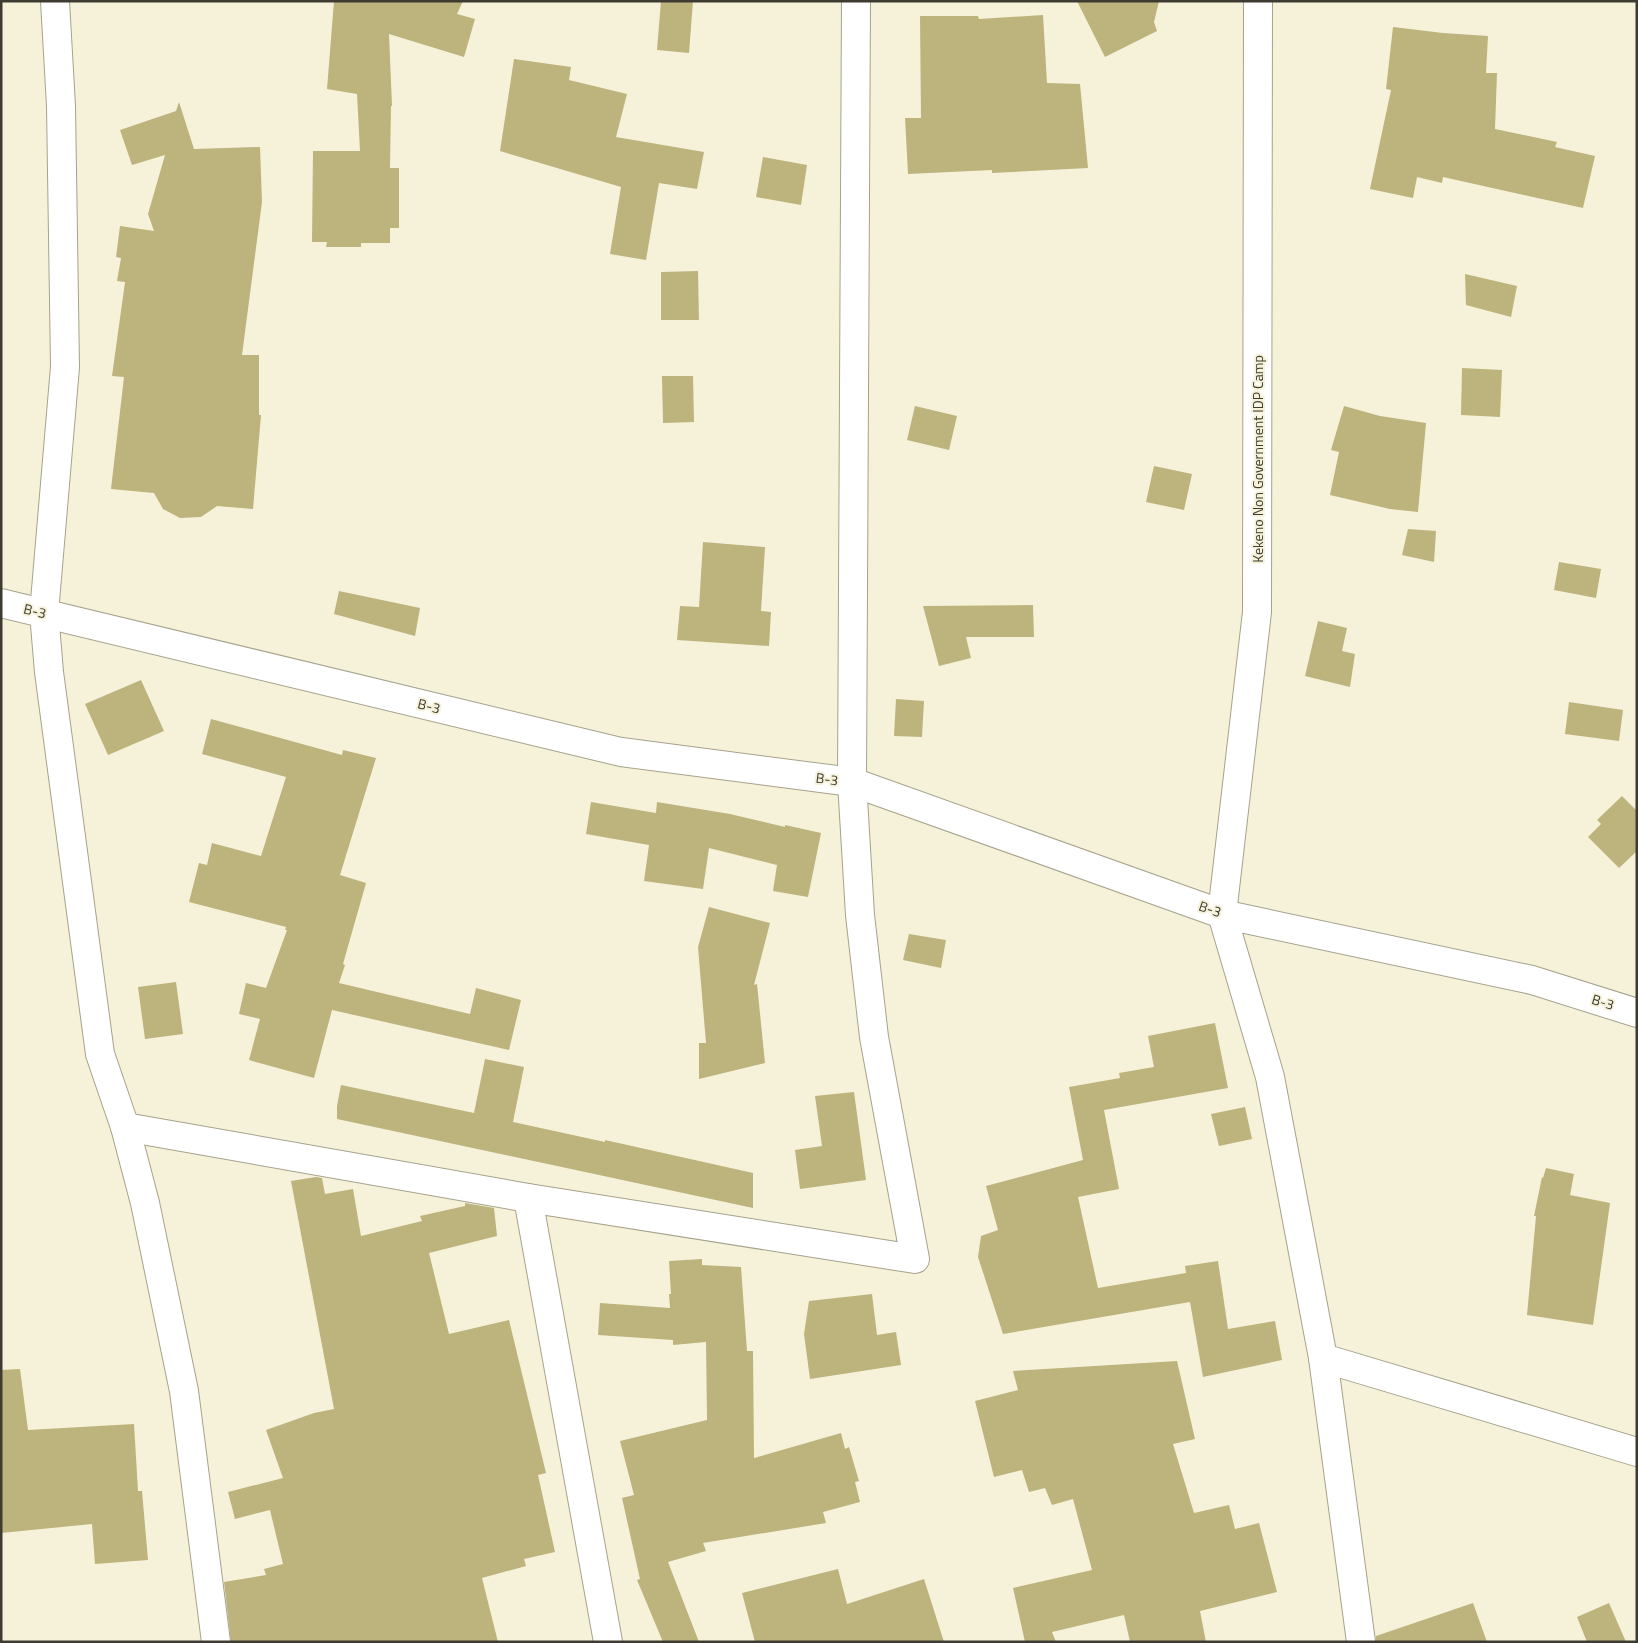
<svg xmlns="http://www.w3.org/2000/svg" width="1638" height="1643" font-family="'Titillium Web',sans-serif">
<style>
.building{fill:#bdb37c}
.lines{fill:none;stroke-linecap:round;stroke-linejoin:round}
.minor-casing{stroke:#a6a28c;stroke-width:30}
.major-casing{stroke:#a6a28c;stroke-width:30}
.minor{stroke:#fff;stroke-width:28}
.major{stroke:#fff;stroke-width:28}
.labels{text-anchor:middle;stroke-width:4;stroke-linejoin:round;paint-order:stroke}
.street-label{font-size:14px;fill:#3d3b32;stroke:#f6f2da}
</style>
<rect width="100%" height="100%" fill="#f6f2da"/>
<g class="building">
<path d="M 334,1 L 463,1 L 457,14 L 475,19 L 464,57 L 389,34 L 392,106 L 391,106 L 390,168 L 399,168 L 399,228 L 390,228 L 390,243 L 361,243 L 361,247 L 326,247 L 327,242 L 312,242 L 313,151 L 360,151 L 357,94 L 327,89 Z"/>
<path d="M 661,1 L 693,1 L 689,53 L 657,50 Z"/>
<path d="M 1077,1 L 1159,1 L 1154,22 L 1157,31 L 1105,57 Z"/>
<path d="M 1043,15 L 1047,83 L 1080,84 L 1088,168 L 992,173 L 992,170 L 908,174 L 905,118 L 921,118 L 920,16 L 978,16 L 979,19 Z"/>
<path d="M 1393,27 L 1443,33 L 1488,36 L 1486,73 L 1497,73 L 1495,129 L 1557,142 L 1555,147 L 1595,156 L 1583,208 L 1443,177 L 1442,183 L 1417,177 L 1413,198 L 1370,189 L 1391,90 L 1386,89 Z"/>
<path d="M 514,59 L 571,67 L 569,80 L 627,94 L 616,137 L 704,152 L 697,189 L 659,183 L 646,260 L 610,254 L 621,187 L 500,151 Z"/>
<path d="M 179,102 L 194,149 L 260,147 L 262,202 L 242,355 L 259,355 L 259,415 L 261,415 L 253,509 L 217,506 L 201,517 L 180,518 L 163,509 L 154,493 L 111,489 L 124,377 L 112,376 L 125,282 L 117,281 L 121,258 L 116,257 L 120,226 L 154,231 L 148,214 L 165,155 L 132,165 L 120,130 L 176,111 Z"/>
<path d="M 763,157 L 807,165 L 801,205 L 756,197 Z"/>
<path d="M 698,271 L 699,320 L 661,320 L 661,272 Z"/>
<path d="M 1465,274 L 1517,286 L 1511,317 L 1466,305 Z"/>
<path d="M 1462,368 L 1502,370 L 1500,417 L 1461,415 Z"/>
<path d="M 662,376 L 693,376 L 694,422 L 663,423 Z"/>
<path d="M 915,406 L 957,416 L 949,450 L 907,440 Z"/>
<path d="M 1344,406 L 1380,416 L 1426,423 L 1418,512 L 1390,509 L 1330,495 L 1339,452 L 1331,450 Z"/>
<path d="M 1154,466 L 1192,474 L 1184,510 L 1146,502 Z"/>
<path d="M 1408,529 L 1436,531 L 1434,562 L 1402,555 Z"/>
<path d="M 703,542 L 765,547 L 761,611 L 771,612 L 769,646 L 677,640 L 680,606 L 699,607 Z"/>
<path d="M 1559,562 L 1601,569 L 1596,598 L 1554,590 Z"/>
<path d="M 339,591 L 420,608 L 415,636 L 334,614 Z"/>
<path d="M 1033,605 L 1034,637 L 966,637 L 971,658 L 939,666 L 923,606 Z"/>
<path d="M 1318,621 L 1347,628 L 1342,651 L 1355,654 L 1350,687 L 1305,676 Z"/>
<path d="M 141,680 L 164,731 L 108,755 L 85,704 Z"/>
<path d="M 896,699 L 924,701 L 922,737 L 894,736 Z"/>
<path d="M 1569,702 L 1623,710 L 1619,741 L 1565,734 Z"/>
<path d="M 211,719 L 342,755 L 343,750 L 376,758 L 340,875 L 366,883 L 343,964 L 345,965 L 339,983 L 470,1014 L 476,988 L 521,1000 L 509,1050 L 332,1010 L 314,1078 L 249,1060 L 260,1019 L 239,1014 L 246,983 L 266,988 L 287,930 L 285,930 L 286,927 L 189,902 L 199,863 L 207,865 L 212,843 L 261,856 L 286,777 L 202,754 Z"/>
<path d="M 1622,796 L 1637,811 L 1637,851 L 1619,868 L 1588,837 L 1601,824 L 1597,820 Z"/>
<path d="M 591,802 L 656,813 L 657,802 L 730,814 L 785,827 L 785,825 L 821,833 L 808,897 L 773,891 L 777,865 L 709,848 L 703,889 L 644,881 L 649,845 L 586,834 Z"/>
<path d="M 709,907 L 770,923 L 754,985 L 757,984 L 765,1063 L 699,1079 L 699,1043 L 706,1043 L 698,947 Z"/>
<path d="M 909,934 L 946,940 L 941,968 L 903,960 Z"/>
<path d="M 176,982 L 183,1034 L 145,1039 L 138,987 Z"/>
<path d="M 1215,1023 L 1228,1088 L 1104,1110 L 1119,1189 L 1078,1197 L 1098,1288 L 1186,1273 L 1185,1266 L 1218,1261 L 1228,1329 L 1275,1321 L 1282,1360 L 1203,1377 L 1190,1302 L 1003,1334 L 978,1257 L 981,1236 L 998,1230 L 986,1186 L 1083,1160 L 1069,1087 L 1120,1078 L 1119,1073 L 1154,1067 L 1148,1036 Z"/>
<path d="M 485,1059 L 524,1067 L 513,1122 L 605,1142 L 605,1140 L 753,1173 L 753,1208 L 337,1119 L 337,1106 L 341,1085 L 474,1113 Z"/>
<path d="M 854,1092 L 866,1180 L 800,1189 L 795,1150 L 822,1146 L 815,1096 Z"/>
<path d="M 1245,1107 L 1252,1139 L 1219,1146 L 1211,1114 Z"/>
<path d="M 1546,1168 L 1574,1174 L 1570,1195 L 1610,1203 L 1593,1325 L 1527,1315 L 1536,1216 L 1534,1216 L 1542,1177 L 1543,1178 Z"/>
<path d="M 316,1177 L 322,1178 L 325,1194 L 353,1189 L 361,1236 L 422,1221 L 420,1216 L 465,1206 L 465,1203 L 494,1208 L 497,1236 L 429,1253 L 449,1334 L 509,1320 L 546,1473 L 538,1475 L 555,1552 L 524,1559 L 526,1566 L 482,1578 L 498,1642 L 231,1642 L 224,1582 L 266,1575 L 264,1569 L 283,1564 L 270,1510 L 235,1519 L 228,1492 L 283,1478 L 266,1430 L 314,1413 L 334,1409 L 291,1181 Z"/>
<path d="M 702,1259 L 702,1265 L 741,1267 L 747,1351 L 753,1351 L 754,1458 L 841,1433 L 845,1449 L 849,1447 L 859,1481 L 855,1482 L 860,1502 L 823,1512 L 826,1523 L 703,1543 L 706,1551 L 668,1562 L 699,1642 L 663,1642 L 637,1580 L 640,1579 L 622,1498 L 634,1495 L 620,1441 L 707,1420 L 706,1342 L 673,1345 L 673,1340 L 598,1335 L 600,1303 L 670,1308 L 669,1294 L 671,1294 L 669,1261 Z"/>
<path d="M 872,1294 L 877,1335 L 896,1332 L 901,1365 L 810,1379 L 804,1334 L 809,1301 Z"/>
<path d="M 1177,1361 L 1195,1439 L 1173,1444 L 1194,1513 L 1229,1505 L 1235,1529 L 1259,1523 L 1277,1592 L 1200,1611 L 1206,1642 L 1130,1642 L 1124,1615 L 1052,1632 L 1056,1642 L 1025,1642 L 1013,1588 L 1092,1570 L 1073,1499 L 1052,1505 L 1045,1488 L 1029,1492 L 1022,1470 L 994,1477 L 975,1401 L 1018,1390 L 1013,1371 Z"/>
<path d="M 20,1369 L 28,1430 L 134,1424 L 138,1491 L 142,1491 L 148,1560 L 95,1564 L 92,1524 L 1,1533 L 1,1370 Z"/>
<path d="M 838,1569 L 847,1604 L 924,1579 L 944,1642 L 755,1642 L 742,1593 Z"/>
<path d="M 1473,1603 L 1487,1642 L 1376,1642 L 1376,1636 Z"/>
<path d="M 1609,1603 L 1626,1642 L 1587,1642 L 1577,1617 Z"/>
</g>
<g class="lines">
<g class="minor-casing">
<g id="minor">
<path d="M 55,1 L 61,106 L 65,367 L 44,613 L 49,672 L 100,1054 L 125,1127 L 145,1203 L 184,1391 L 216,1642"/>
<path d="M 1258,1 L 1257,612 L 1222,914 L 1270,1077 L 1323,1358 L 1637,1452"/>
<path d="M 125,1127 L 528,1198 L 915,1259 L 874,1037 L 860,915 L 852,782 L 856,1"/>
<path d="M 528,1198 L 608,1642"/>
<path d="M 1323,1358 L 1361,1642"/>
</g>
</g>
<g class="major-casing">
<path id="major" d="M 1,603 L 621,752 L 852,782 L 1222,914 L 1532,980 L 1637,1013"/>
</g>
<use href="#minor" class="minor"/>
<use href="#major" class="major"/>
</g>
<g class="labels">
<g class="street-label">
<text transform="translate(1258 459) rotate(-90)" y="5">Kekeno Non Government IDP Camp</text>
<text transform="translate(35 611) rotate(13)" y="5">B-3</text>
<text transform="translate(429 706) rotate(14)" y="5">B-3</text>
<text transform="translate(827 779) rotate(7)" y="5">B-3</text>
<text transform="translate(1210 909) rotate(19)" y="5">B-3</text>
<text transform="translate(1603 1002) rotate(17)" y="5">B-3</text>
</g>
</g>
<rect width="1638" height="1643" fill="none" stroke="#3d3b32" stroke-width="5"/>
</svg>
